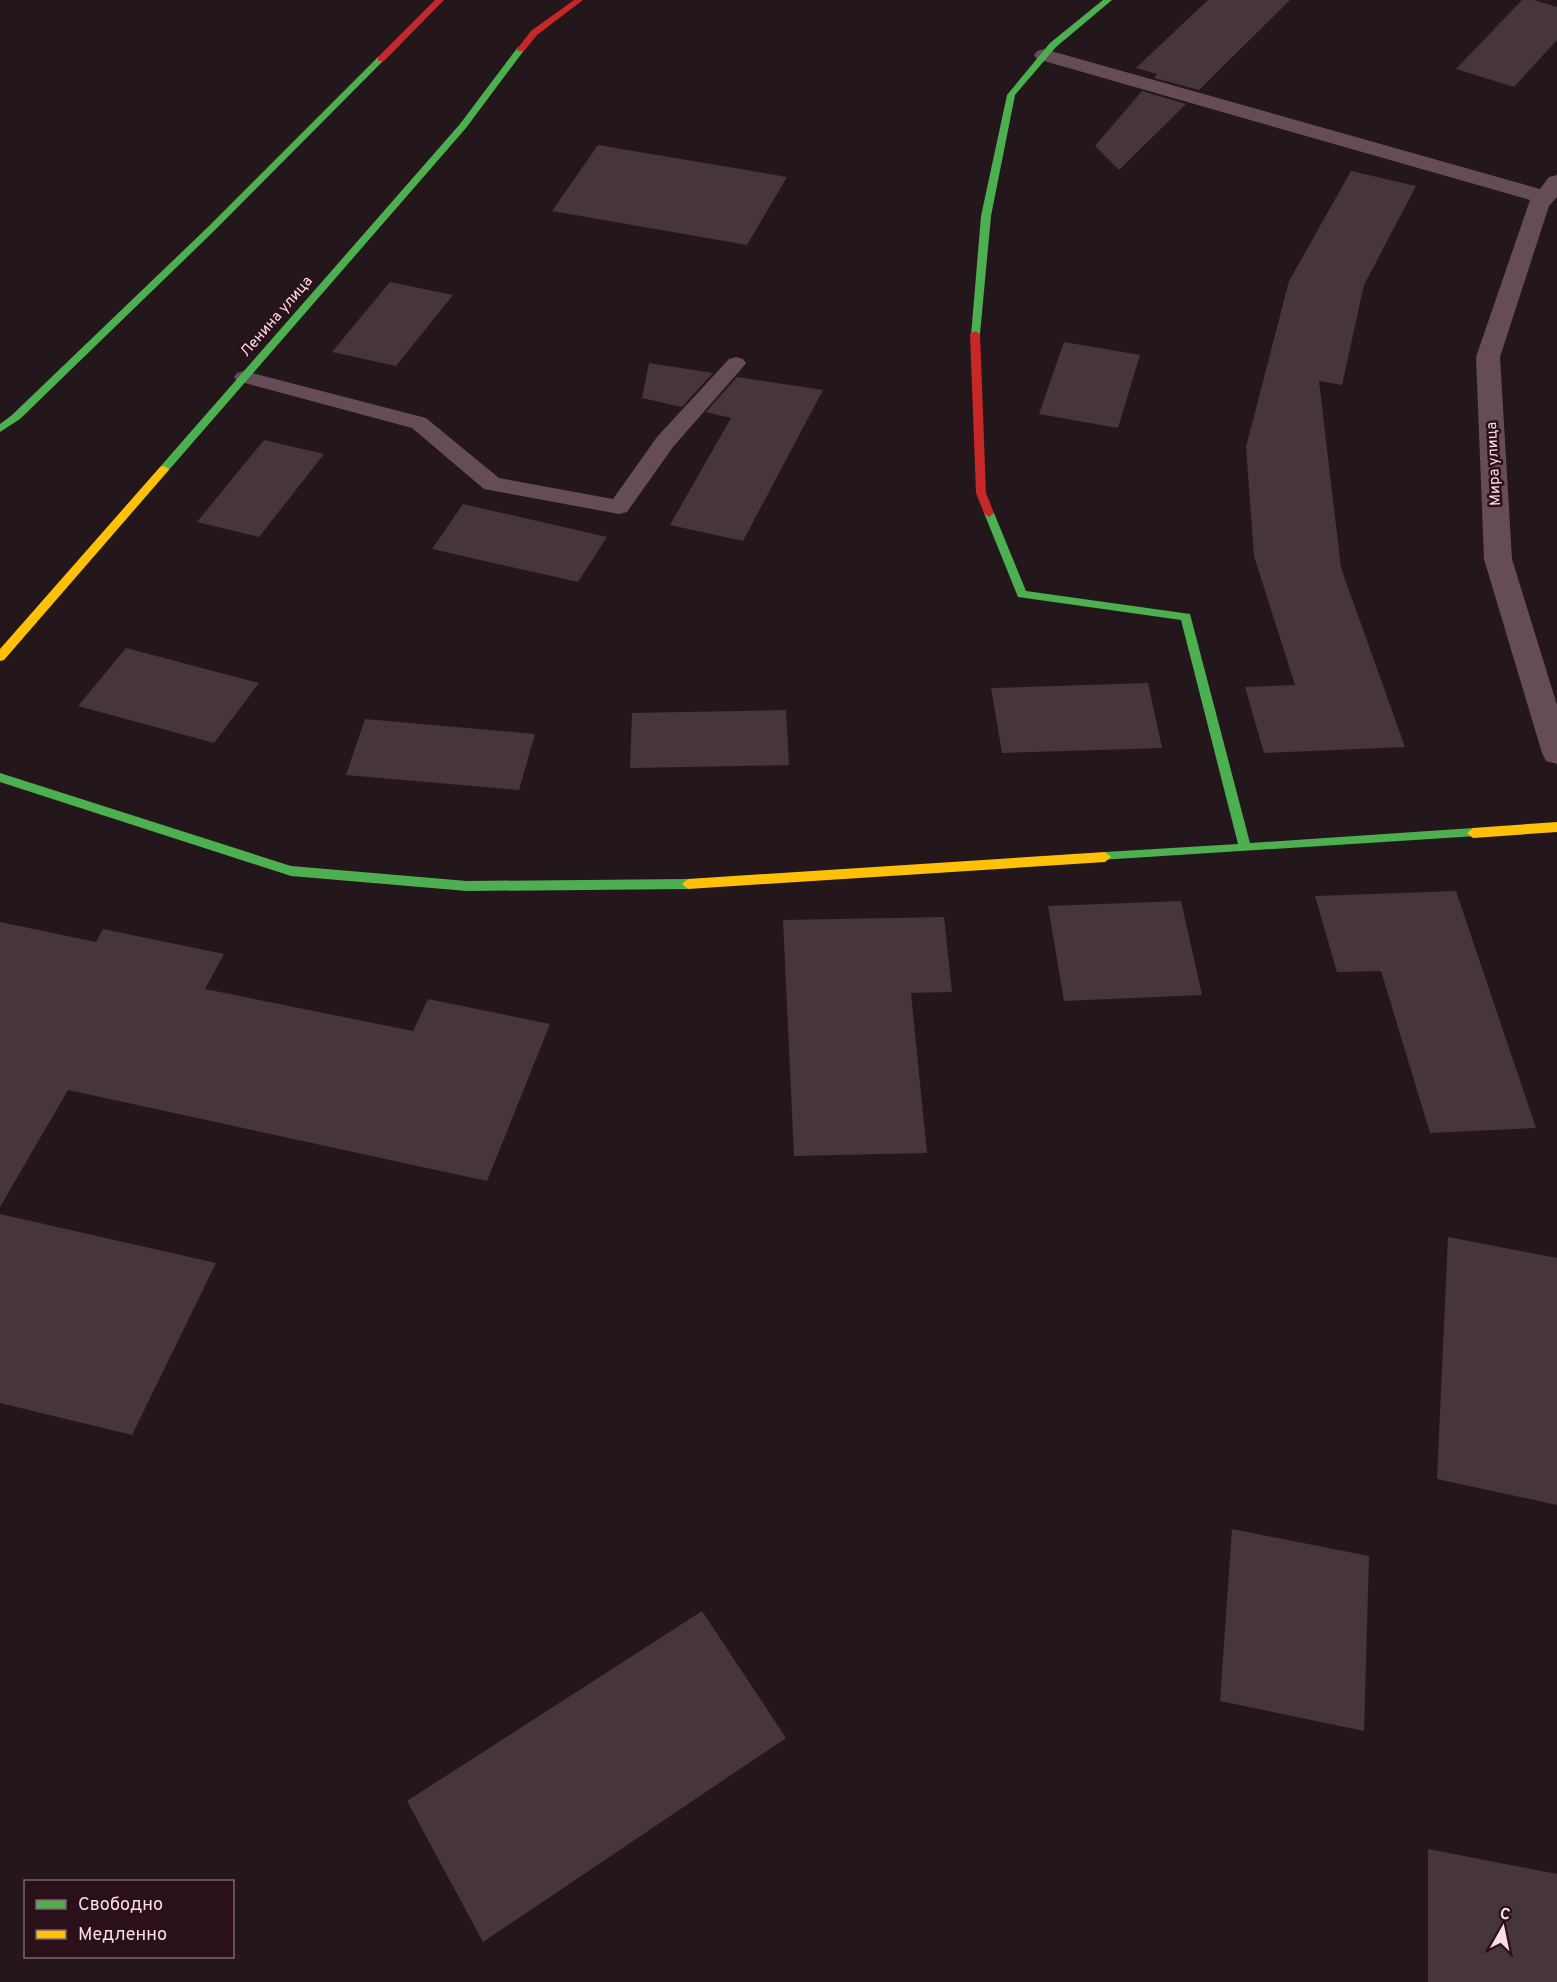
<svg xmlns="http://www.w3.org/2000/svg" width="1557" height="1982" font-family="Overpass,sans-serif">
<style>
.building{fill:#46353a}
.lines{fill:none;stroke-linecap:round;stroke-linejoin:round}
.lane{fill:#654c56;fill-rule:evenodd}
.street{fill:#654c56;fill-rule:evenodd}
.fast{fill:#4caf50;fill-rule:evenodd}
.slow{fill:#ffc107;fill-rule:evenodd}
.jam{fill:#c62828;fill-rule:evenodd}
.labels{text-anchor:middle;stroke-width:5;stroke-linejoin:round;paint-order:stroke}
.far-street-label{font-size:15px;fill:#fedbe8;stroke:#2a1119}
</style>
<rect width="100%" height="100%" fill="#24171b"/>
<g class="building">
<path d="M 1208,0 L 1290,0 L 1199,90 L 1154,78 L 1157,74 L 1136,68 Z"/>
<path d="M 1522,0 L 1534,0 L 1557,7 L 1557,40 L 1514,87 L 1456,69 Z"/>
<path d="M 1142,91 L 1186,104 L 1119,170 L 1095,146 Z"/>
<path d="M 598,145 L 787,177 L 747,245 L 552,211 Z"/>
<path d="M 1351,171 L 1416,186 L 1364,285 L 1342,385 L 1319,381 L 1341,568 L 1405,747 L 1264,753 L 1245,687 L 1295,685 L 1254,556 L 1246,447 L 1289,281 Z"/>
<path d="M 390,282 L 453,295 L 396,366 L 332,352 Z"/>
<path d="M 1064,342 L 1140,355 L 1118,428 L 1039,414 Z"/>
<path d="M 649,363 L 713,373 L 682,407 L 642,398 Z"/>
<path d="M 737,377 L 823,390 L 743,541 L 670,525 L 731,418 L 706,412 Z"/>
<path d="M 264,440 L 324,454 L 259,537 L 197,522 Z"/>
<path d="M 463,504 L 607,537 L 578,582 L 432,549 Z"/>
<path d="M 126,648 L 259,683 L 214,743 L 78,706 Z"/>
<path d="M 1148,683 L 1162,748 L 1002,753 L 991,688 Z"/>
<path d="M 786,710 L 789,765 L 630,768 L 632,713 Z"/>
<path d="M 365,719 L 535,734 L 519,790 L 346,775 Z"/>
<path d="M 1456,891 L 1536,1128 L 1430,1133 L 1381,971 L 1337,972 L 1315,896 Z"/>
<path d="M 1181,901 L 1202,995 L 1064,1001 L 1048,906 Z"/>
<path d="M 944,917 L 952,992 L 911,993 L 927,1153 L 794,1156 L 783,920 Z"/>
<path d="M 0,922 L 96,942 L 103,929 L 224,954 L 205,989 L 413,1031 L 428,999 L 550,1024 L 487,1181 L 68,1090 L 0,1207 Z"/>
<path d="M 0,1214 L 216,1263 L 132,1435 L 0,1403 Z"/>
<path d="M 1448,1237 L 1557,1258 L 1557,1505 L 1437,1479 Z"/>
<path d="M 1232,1529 L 1369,1556 L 1364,1731 L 1220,1701 Z"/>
<path d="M 702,1611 L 786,1738 L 483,1942 L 407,1801 Z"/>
<path d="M 1428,1849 L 1557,1874 L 1557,1982 L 1428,1982 Z"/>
</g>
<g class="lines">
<path class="lane" d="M 736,357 L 743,359 L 746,363 L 743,367 L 673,447 L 627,512 L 619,514 L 484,489 L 412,428 L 237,381 L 234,377 L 237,373 L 244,371 L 426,418 L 499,478 L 613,499 L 657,437 L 729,359 Z"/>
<path class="street" d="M 1044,49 L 1540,189 L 1549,177 L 1557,175 L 1557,197 L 1549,206 L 1500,357 L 1512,559 L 1557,705 L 1557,764 L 1546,761 L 1542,753 L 1484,559 L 1476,357 L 1530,200 L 1037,59 L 1034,55 L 1037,51 Z"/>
<g class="fast">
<path d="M 1103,0 L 1112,0 L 1056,47 L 1015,95 L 991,216 L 980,334 L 975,337 L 971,336 L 981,216 L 1007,95 L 1050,43 Z"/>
<path d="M 518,47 L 525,49 L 466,128 L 168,471 L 160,471 L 160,467 L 460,124 Z"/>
<path d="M 378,57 L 385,59 L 215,230 L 20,419 L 0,432 L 0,424 L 12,415 L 209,226 Z"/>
<path d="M 989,509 L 994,513 L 1026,591 L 1190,614 L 1250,843 L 1473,828 L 1477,830 L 1479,833 L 1477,836 L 1100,860 L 1099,857 L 1100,854 L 1105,852 L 1238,844 L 1181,620 L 1018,597 L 984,513 Z"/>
<path d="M 0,773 L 291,866 L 467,881 L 688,879 L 694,884 L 688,889 L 467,891 L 291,876 L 0,782 Z"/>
</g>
<g class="slow">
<path d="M 164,466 L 169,469 L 168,471 L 4,660 L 0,661 L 0,649 L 160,467 Z"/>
<path d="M 1557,822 L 1557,832 L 1473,838 L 1467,833 L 1473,828 Z"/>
<path d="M 1105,852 L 1111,857 L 1105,862 L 688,889 L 682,884 L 688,879 Z"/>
</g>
<g class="jam">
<path d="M 435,0 L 444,0 L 384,61 L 378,61 L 378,57 Z"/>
<path d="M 574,0 L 583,0 L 537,35 L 524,51 L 518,51 L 517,49 L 531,31 Z"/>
<path d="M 975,331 L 980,334 L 986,493 L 994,513 L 989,517 L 984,513 L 976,493 L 970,334 Z"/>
</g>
</g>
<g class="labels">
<g class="far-street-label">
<text transform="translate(276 316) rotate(-49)" y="5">Ленина улица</text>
<text transform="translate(1493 464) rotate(-93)" y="5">Мира улица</text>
</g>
</g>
<rect x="24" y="1880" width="210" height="78" fill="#2a1119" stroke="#7f626c" stroke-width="1.5"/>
<rect x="36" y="1900" width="30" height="9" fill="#4caf50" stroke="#7f626c" stroke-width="1.5"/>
<text x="78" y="1910" font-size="18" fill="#fedbe8">Свободно</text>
<rect x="36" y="1930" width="30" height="9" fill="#ffc107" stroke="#7f626c" stroke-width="1.5"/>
<text x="78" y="1940" font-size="18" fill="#fedbe8">Медленно</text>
<g transform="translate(1503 1928) rotate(9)" stroke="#2a1119" stroke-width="4.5" paint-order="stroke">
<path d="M0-4.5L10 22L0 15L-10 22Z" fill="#fedbe8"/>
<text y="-9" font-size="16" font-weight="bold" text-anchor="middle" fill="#fedbe8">С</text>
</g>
</svg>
